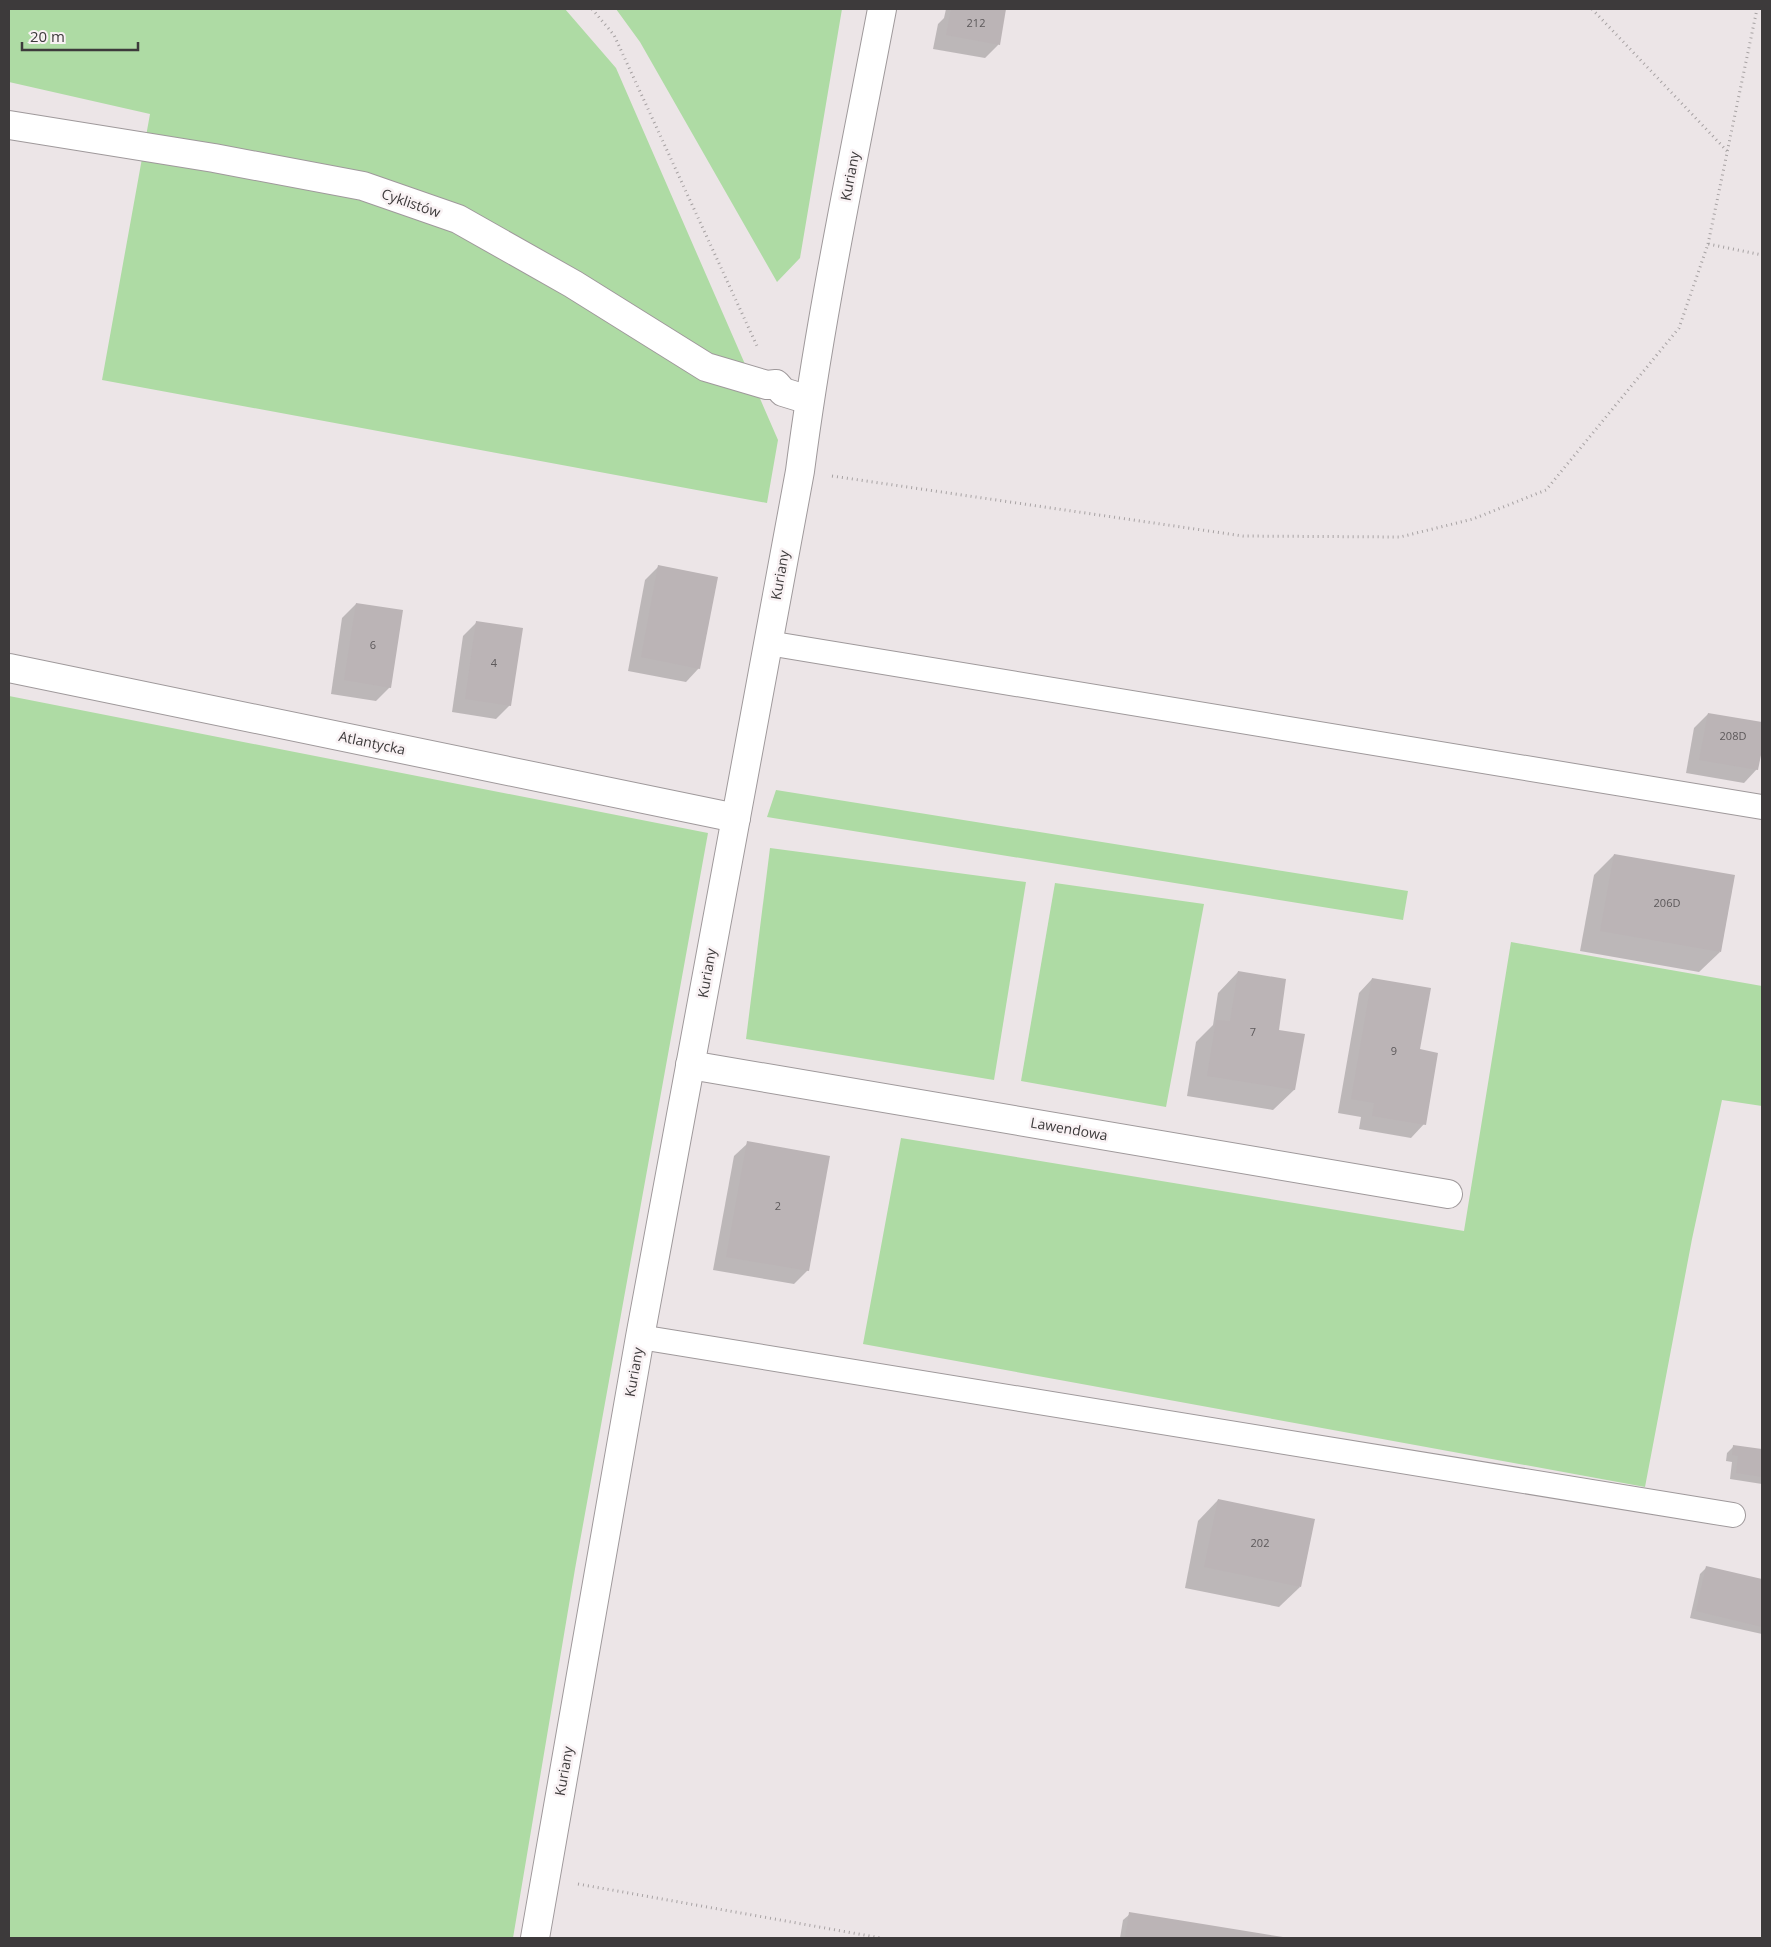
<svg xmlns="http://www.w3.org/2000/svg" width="1771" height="1947" font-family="'Open Sans',sans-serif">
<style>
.green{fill:#aedba4}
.shadow{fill:#0003}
.building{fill:#bbb4b6}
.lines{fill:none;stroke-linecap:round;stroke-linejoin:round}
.lane-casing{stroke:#9f999b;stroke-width:26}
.street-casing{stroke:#9f999b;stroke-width:30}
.path{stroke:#a7a2a3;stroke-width:3;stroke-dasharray:1 4;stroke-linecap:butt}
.lane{stroke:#fff;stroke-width:24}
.street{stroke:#fff;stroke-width:28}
.labels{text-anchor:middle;stroke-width:5;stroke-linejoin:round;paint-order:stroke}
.number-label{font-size:11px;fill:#5c585a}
.street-label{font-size:14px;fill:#3d3a3b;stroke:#f9f2f4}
</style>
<rect width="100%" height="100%" fill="#ece5e7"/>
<g class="green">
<path d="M 9,9 L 565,9 L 616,68 L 778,440 L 767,503 L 102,380 L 150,114 L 9,82 Z"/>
<path d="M 616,9 L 842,9 L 800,258 L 777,282 L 640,42 Z"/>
<path d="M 9,696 L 708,833 L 575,1569 L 513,1938 L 9,1938 Z"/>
<path d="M 776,790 L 1408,891 L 1403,920 L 767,817 Z"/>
<path d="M 770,848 L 1026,882 L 994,1080 L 746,1039 Z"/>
<path d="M 1055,883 L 1204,904 L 1166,1107 L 1021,1081 Z"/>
<path d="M 1511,942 L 1762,986 L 1762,1106 L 1722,1100 L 1692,1239 L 1645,1487 L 863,1344 L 901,1138 L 1464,1231 Z"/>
</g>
<g class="shadow">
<path d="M 946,9 L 1005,9 L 998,45 L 985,58 L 933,49 L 938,24 L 944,18 Z"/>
<path d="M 659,566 L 699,668 L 686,682 L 628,671 L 645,580 Z"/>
<path d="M 356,604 L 390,687 L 376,701 L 331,694 L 342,618 Z"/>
<path d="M 477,622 L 510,705 L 496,719 L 452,712 L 463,636 Z"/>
<path d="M 1708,714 L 1762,723 L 1762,743 L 1757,769 L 1744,783 L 1686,773 L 1694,728 Z"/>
<path d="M 1614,855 L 1720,952 L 1699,972 L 1580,951 L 1594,875 Z"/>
<path d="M 1238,972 L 1277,1031 L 1303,1035 L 1294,1090 L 1273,1110 L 1187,1096 L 1196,1042 L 1213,1025 L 1218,993 Z"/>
<path d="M 1372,979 L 1418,1050 L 1424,1124 L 1411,1138 L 1359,1129 L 1361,1117 L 1338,1113 L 1359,993 Z"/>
<path d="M 748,1143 L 808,1270 L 794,1284 L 713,1270 L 734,1156 Z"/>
<path d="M 1733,1447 L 1762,1451 L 1762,1484 L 1730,1479 L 1732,1462 L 1726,1461 L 1727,1453 Z"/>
<path d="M 1218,1500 L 1300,1587 L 1279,1607 L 1185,1588 L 1198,1521 Z"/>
<path d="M 1707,1567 L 1762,1580 L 1762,1634 L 1690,1618 L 1700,1574 Z"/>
<path d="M 1130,1914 L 1282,1938 L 1120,1938 L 1123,1920 Z"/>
</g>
<g class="building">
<path d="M 951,9 L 1006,9 L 1000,45 L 946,35 Z"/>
<path d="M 658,565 L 718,577 L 700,669 L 641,657 Z"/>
<path d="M 356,603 L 403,610 L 391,688 L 344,680 Z"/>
<path d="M 476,621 L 523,628 L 511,706 L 465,699 Z"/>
<path d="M 1708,713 L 1762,722 L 1762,750 L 1758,770 L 1699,760 Z"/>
<path d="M 1614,854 L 1735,875 L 1721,952 L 1600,931 Z"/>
<path d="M 1238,971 L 1286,979 L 1279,1030 L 1305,1034 L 1295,1090 L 1207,1076 L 1216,1020 L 1230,1021 Z"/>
<path d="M 1372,978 L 1431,988 L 1420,1049 L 1438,1053 L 1426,1125 L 1372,1116 L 1374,1103 L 1351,1099 Z"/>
<path d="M 747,1141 L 830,1156 L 809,1271 L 726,1257 Z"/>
<path d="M 1733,1445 L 1762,1449 L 1762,1477 L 1736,1473 L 1738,1456 L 1732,1455 Z"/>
<path d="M 1218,1499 L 1315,1519 L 1301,1587 L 1204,1567 Z"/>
<path d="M 1706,1566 L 1762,1579 L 1762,1627 L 1696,1611 Z"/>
<path d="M 1129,1912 L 1283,1937 L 1283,1938 L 1125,1938 Z"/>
</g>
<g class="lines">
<g class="lane-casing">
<g id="lane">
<path d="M 768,643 L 1762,807"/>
<path d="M 640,1337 L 1733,1515"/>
</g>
</g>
<g class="street-casing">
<g id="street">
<path d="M 9,125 L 214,158 L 363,186 L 458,219 L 573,284 L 706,367 L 767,385 L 776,384 L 783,392 L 809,400"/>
<path d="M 9,668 L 736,818"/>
<path d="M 690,1065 L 1448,1194"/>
<path d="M 535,1938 L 640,1337 L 800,471 C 820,316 853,162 882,9"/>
</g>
</g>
<g class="path">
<path d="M 592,9 L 614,35 L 757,346"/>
<path d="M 1592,9 L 1727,151"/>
<path d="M 1708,244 L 1757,9"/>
<path d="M 832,476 L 1243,536 L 1400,537 L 1473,519 L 1546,490 L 1679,328 L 1708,244 L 1762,255"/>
<path d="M 578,1884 L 881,1938"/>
</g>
<use href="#lane" class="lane"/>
<use href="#street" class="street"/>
</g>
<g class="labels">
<g class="number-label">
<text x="976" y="27">212</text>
<text x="373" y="649">6</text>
<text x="494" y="667">4</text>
<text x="1733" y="740">208D</text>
<text x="1667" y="907">206D</text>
<text x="1253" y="1036">7</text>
<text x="1394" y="1055">9</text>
<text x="778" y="1210">2</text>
<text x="1260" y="1547">202</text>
</g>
<g class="street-label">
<text transform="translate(850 176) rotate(-79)" y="5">Kuriany</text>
<text transform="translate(411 203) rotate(19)" y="5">Cyklistów</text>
<text transform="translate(780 575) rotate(-80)" y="5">Kuriany</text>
<text transform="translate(372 743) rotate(12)" y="5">Atlantycka</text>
<text transform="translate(707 973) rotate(-80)" y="5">Kuriany</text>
<text transform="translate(1069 1129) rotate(10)" y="5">Lawendowa</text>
<text transform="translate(634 1372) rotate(-80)" y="5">Kuriany</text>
<text transform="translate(564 1771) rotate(-80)" y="5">Kuriany</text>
</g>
</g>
<rect width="1771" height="1947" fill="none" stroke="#3d3a3b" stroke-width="20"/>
<path d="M22 42v8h116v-8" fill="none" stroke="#3d3a3b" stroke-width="2.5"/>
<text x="30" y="42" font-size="15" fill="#3d3a3b" stroke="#f9f2f4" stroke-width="4" paint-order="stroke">20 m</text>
</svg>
